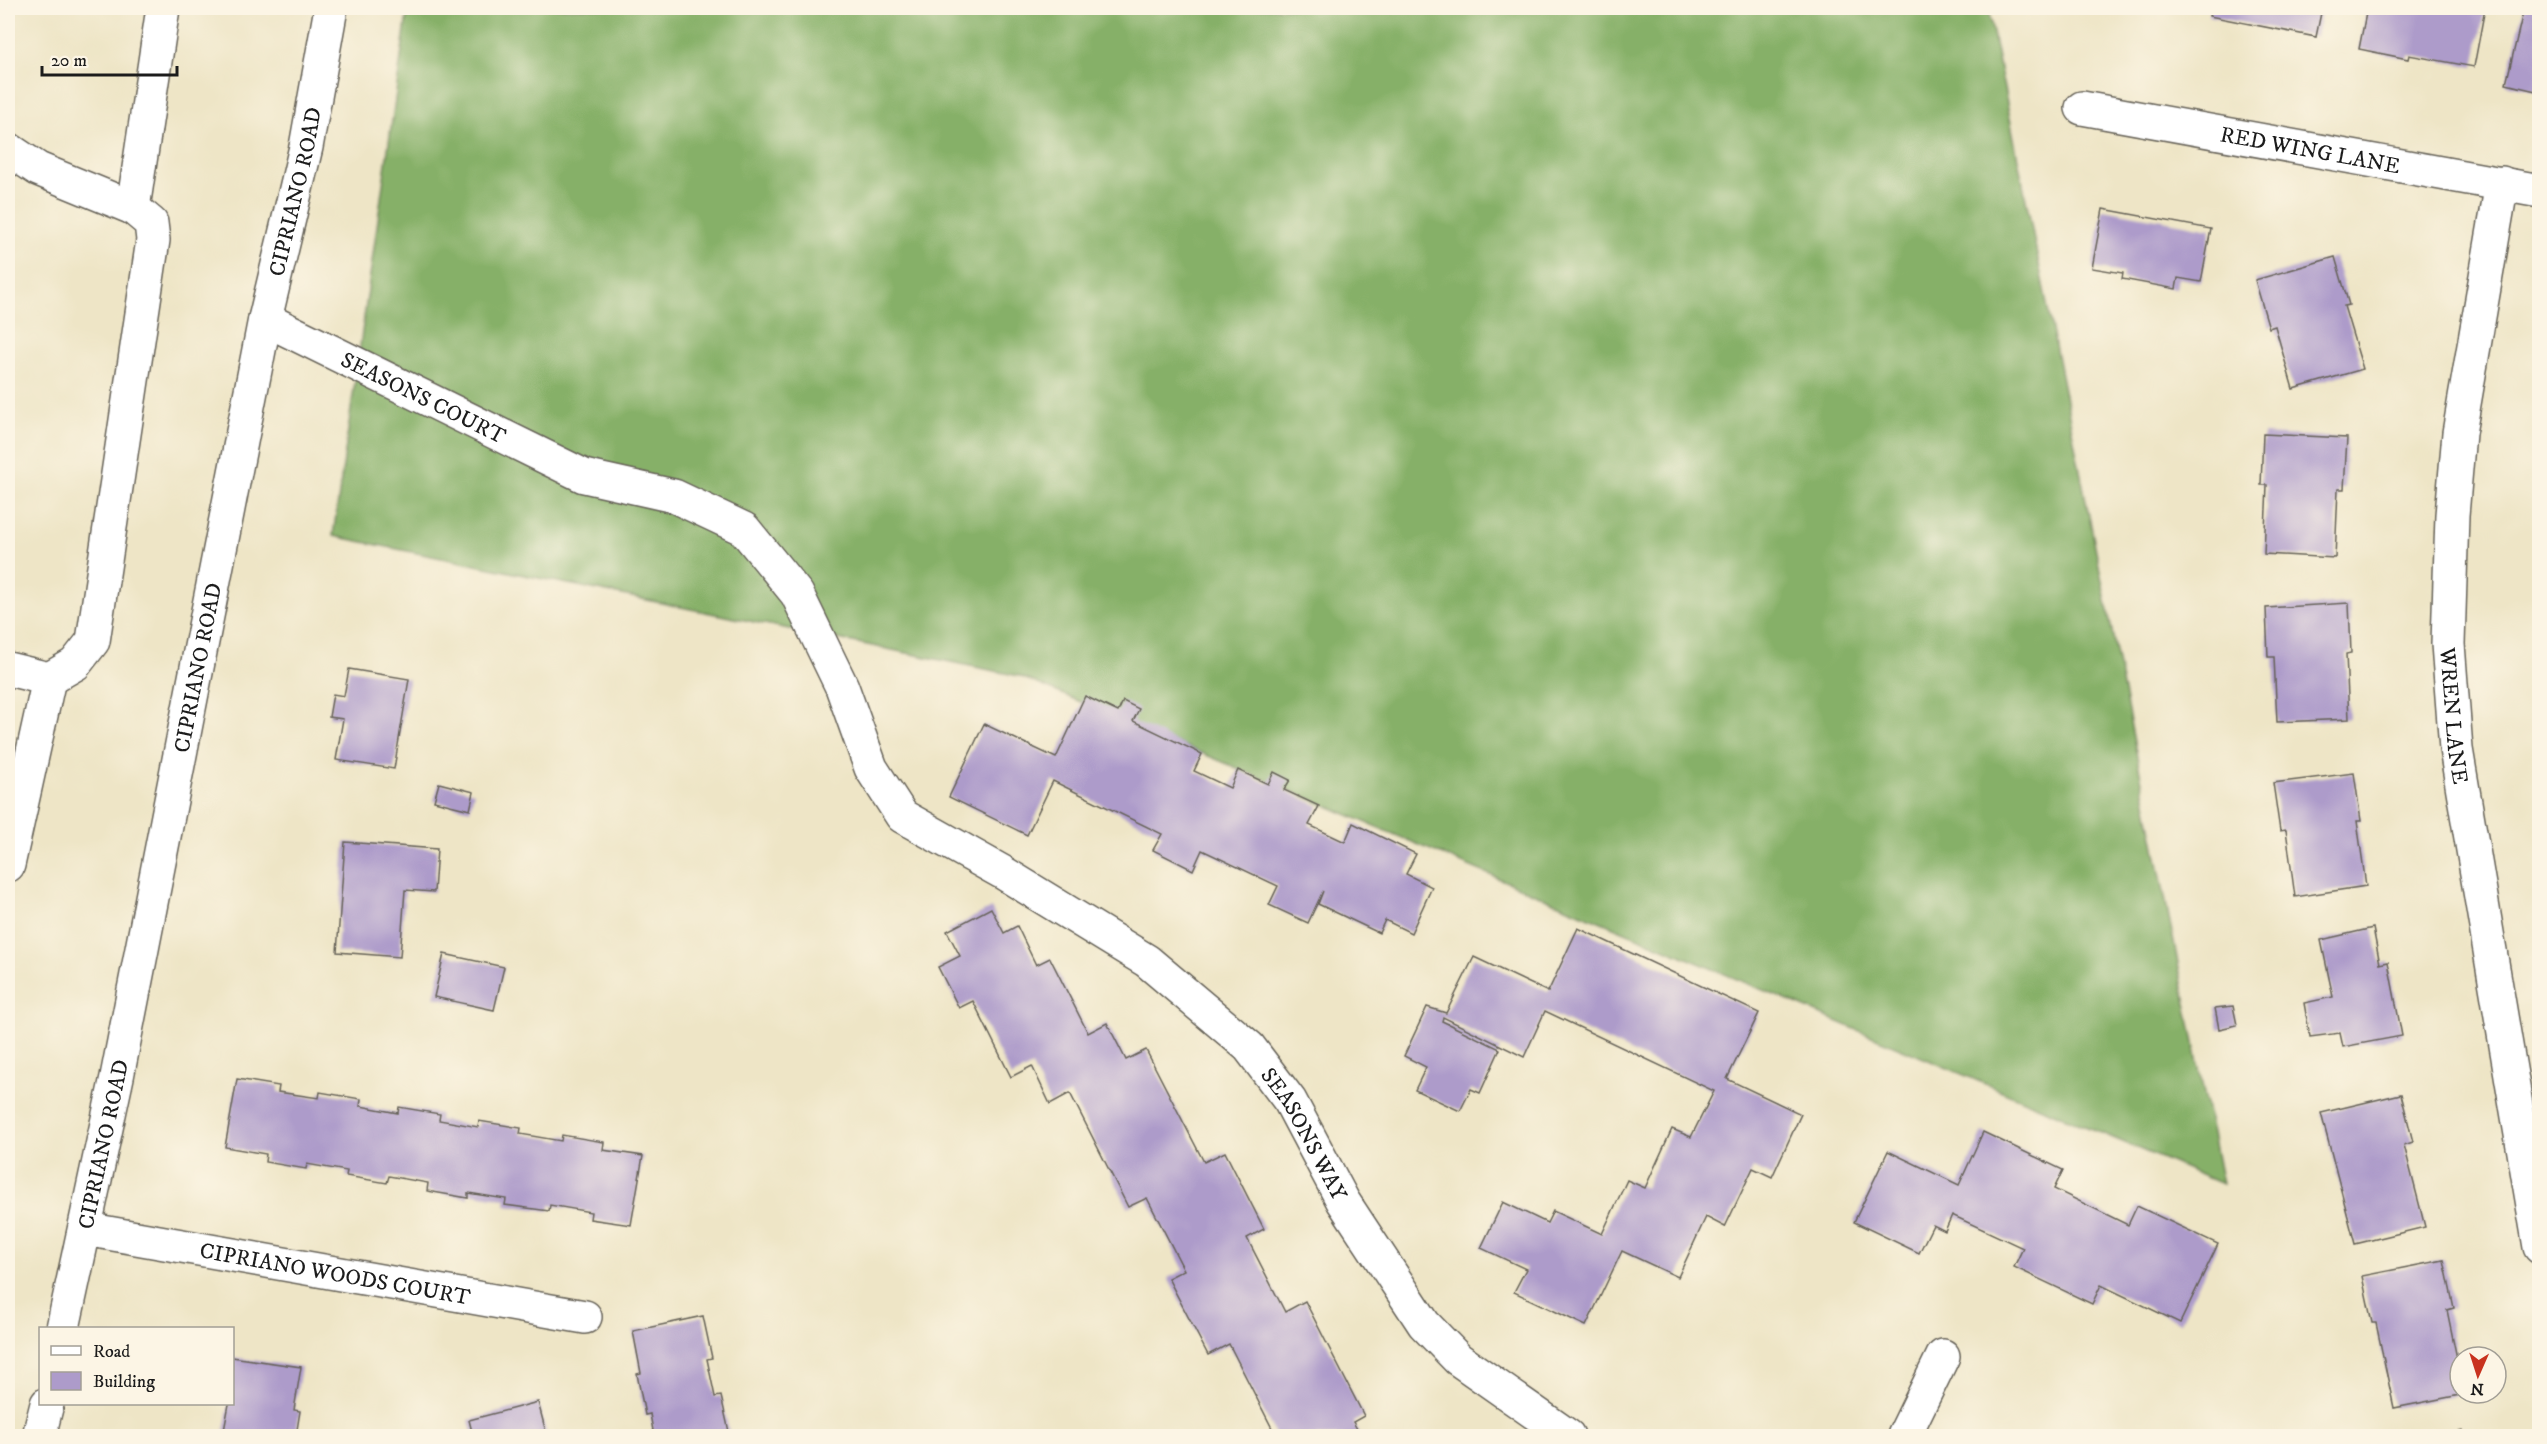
<svg xmlns="http://www.w3.org/2000/svg" width="2547" height="1444" font-family="'IM FELL DW Pica',serif">
<style>
.forest{fill:#86b067;stroke:#516642;stroke-width:1.5}
.building{fill:#ad9bca}
.lines{fill:none;stroke-linecap:round;stroke-linejoin:round}
.minor-casing{stroke:#666258;stroke-width:36}
.minor{stroke:#fff;stroke-width:33}
.labels{text-anchor:middle;stroke-width:4.5;stroke-linejoin:round;paint-order:stroke}
.street-label{font-size:22px;fill:#1c1c1c;stroke:#fcf5e5}
</style>
<rect width="100%" height="100%" fill="#fcf5e5"/>
<filter id="ink" filterUnits="userSpaceOnUse"><feTurbulence type="fractalNoise" baseFrequency=".0167" numOctaves="2"/><feDisplacementMap in="SourceGraphic" scale="12" xChannelSelector="R" yChannelSelector="G"/><feConvolveMatrix kernelMatrix="1 2 1 2 8 2 1 2 1" color-interpolation-filters="sRGB"/></filter>
<filter id="wash" filterUnits="userSpaceOnUse"><feTurbulence type="fractalNoise" baseFrequency=".008" numOctaves="4" result="noise"/><feDisplacementMap in="SourceGraphic" scale="24" xChannelSelector="R" yChannelSelector="G"/><feGaussianBlur stdDeviation="1.35" result="paint"/><feColorMatrix in="noise" values="0 0 0 0 0 0 0 0 0 0 0 0 0 0 0 0 0 1.4 0 .05"/><feComposite in="paint" operator="in"/></filter>
<g filter="url(#wash)">
<rect width="100%" height="100%" fill="#eee5c6"/>
<path class="forest" d="M 408,8 L 1988,8 L 2222,1184 L 1019,676 L 333,536 Z"/>
<g id="blocks">
<g class="building">
<path d="M 2211,8 L 2322,8 L 2316,37 L 2209,16 Z"/>
<path d="M 2367,8 L 2485,8 L 2474,67 L 2409,55 L 2408,59 L 2359,49 Z"/>
<path d="M 2524,8 L 2540,8 L 2540,92 L 2506,84 Z"/>
<path d="M 2103,209 L 2211,229 L 2201,282 L 2178,278 L 2176,289 L 2122,279 L 2123,273 L 2092,268 Z"/>
<path d="M 2335,257 L 2349,305 L 2344,306 L 2363,369 L 2293,389 L 2275,326 L 2269,328 L 2255,280 Z"/>
<path d="M 2263,434 L 2347,438 L 2344,489 L 2338,489 L 2335,558 L 2264,554 L 2267,485 L 2261,485 Z"/>
<path d="M 2349,603 L 2351,653 L 2346,654 L 2349,719 L 2277,722 L 2274,657 L 2268,657 L 2266,608 Z"/>
<path d="M 349,669 L 409,679 L 394,769 L 336,760 L 343,719 L 329,717 L 333,694 L 344,696 Z"/>
<path d="M 1085,696 L 1118,712 L 1123,701 L 1139,709 L 1133,721 L 1202,754 L 1194,771 L 1230,788 L 1238,770 L 1268,784 L 1274,772 L 1290,780 L 1284,790 L 1319,806 L 1309,825 L 1345,842 L 1353,823 L 1416,854 L 1406,874 L 1432,887 L 1411,933 L 1385,920 L 1379,933 L 1318,904 L 1323,891 L 1308,923 L 1269,905 L 1278,886 L 1202,850 L 1193,870 L 1153,850 L 1162,834 L 1053,781 L 1027,835 L 949,797 L 984,724 L 1056,758 Z"/>
<path d="M 2354,773 L 2361,821 L 2357,821 L 2366,886 L 2295,897 L 2286,830 L 2280,831 L 2273,783 Z"/>
<path d="M 439,783 L 474,792 L 470,810 L 434,801 Z"/>
<path d="M 345,842 L 437,849 L 434,892 L 405,890 L 400,957 L 337,952 Z"/>
<path d="M 991,908 L 1004,933 L 1017,926 L 1036,965 L 1050,958 L 1088,1033 L 1107,1023 L 1126,1060 L 1146,1050 L 1204,1162 L 1225,1152 L 1264,1229 L 1247,1238 L 1285,1312 L 1305,1301 L 1364,1416 L 1353,1422 L 1361,1436 L 1276,1436 L 1229,1344 L 1208,1355 L 1168,1278 L 1184,1270 L 1147,1198 L 1128,1207 L 1070,1093 L 1050,1104 L 1032,1066 L 1011,1077 L 973,1001 L 959,1008 L 938,967 L 960,956 L 947,931 Z"/>
<path d="M 1578,928 L 1759,1013 L 1727,1079 L 1801,1114 L 1772,1177 L 1753,1168 L 1725,1227 L 1706,1217 L 1678,1277 L 1622,1251 L 1586,1326 L 1514,1292 L 1526,1269 L 1481,1248 L 1503,1202 L 1547,1223 L 1553,1211 L 1602,1234 L 1627,1180 L 1645,1188 L 1672,1129 L 1691,1137 L 1714,1091 L 1545,1011 L 1524,1057 L 1443,1017 L 1442,1021 L 1500,1049 L 1480,1093 L 1471,1089 L 1460,1111 L 1415,1090 L 1426,1067 L 1404,1056 L 1427,1007 L 1446,1013 L 1474,957 L 1548,992 Z"/>
<path d="M 2373,928 L 2380,964 L 2388,962 L 2402,1036 L 2343,1047 L 2340,1033 L 2310,1037 L 2304,1003 L 2333,997 L 2321,940 Z"/>
<path d="M 444,954 L 504,967 L 494,1010 L 434,997 Z"/>
<path d="M 2233,1006 L 2237,1025 L 2219,1029 L 2215,1008 Z"/>
<path d="M 237,1079 L 279,1086 L 278,1092 L 319,1098 L 320,1092 L 361,1099 L 360,1106 L 398,1113 L 399,1107 L 440,1114 L 439,1120 L 478,1127 L 479,1121 L 521,1128 L 520,1134 L 561,1141 L 562,1135 L 604,1142 L 603,1150 L 643,1156 L 631,1225 L 590,1219 L 591,1212 L 550,1205 L 549,1211 L 505,1205 L 506,1199 L 468,1193 L 468,1198 L 427,1191 L 428,1183 L 389,1176 L 387,1183 L 346,1176 L 347,1171 L 307,1164 L 306,1169 L 265,1162 L 266,1154 L 225,1147 Z"/>
<path d="M 2401,1094 L 2413,1142 L 2404,1145 L 2425,1227 L 2355,1244 L 2321,1113 Z"/>
<path d="M 1983,1132 L 2063,1170 L 2054,1189 L 2128,1225 L 2137,1206 L 2218,1244 L 2180,1323 L 2101,1285 L 2092,1304 L 2014,1267 L 2023,1248 L 1952,1215 L 1945,1231 L 1933,1225 L 1919,1253 L 1854,1222 L 1888,1151 L 1959,1185 Z"/>
<path d="M 2444,1260 L 2454,1308 L 2447,1310 L 2460,1373 L 2460,1393 L 2465,1394 L 2394,1408 L 2376,1323 L 2372,1323 L 2362,1276 Z"/>
<path d="M 703,1316 L 712,1358 L 707,1359 L 715,1397 L 721,1396 L 730,1436 L 654,1436 L 650,1414 L 645,1415 L 637,1374 L 641,1373 L 633,1331 Z"/>
<path d="M 232,1357 L 301,1367 L 294,1410 L 300,1411 L 296,1436 L 223,1436 L 229,1404 L 232,1404 Z"/>
<path d="M 538,1402 L 547,1436 L 473,1436 L 469,1420 Z"/>
<path d="M 2462,1431 L 2463,1436 L 2438,1436 L 2438,1435 Z"/>
</g>
</g>
</g>
<g filter="url(#ink)">
<use href="#blocks" fill-opacity="0" stroke="#666258" stroke-width="1.5"/>
<g class="lines">
<g class="minor-casing">
<g id="minor">
<path id="s1" d="M 2082,108 L 2540,191"/>
<path d="M 8,149 L 38,169 L 133,208 L 151,223 L 153,240 L 93,641 L 75,664 L 49,679"/>
<path id="s2" d="M 2502,183 L 2459,433 L 2452,515 L 2448,644 L 2456,749 L 2540,1247"/>
<path d="M 133,208 L 163,8"/>
<path id="s3" d="M 265,319 L 584,476 L 674,496 L 744,529 L 797,594 L 842,687 L 871,768 L 902,816 L 1002,872 L 1147,961 L 1249,1047 L 1290,1101 L 1343,1201 L 1424,1324 L 1458,1359 L 1568,1436"/>
<path d="M 8,669 L 49,679 L 8,865"/>
<path id="s4" d="M 85,1229 L 585,1317"/>
<path id="s5" d="M 63,1328 L 117,1077 L 265,319 L 306,147 L 331,8"/>
<path d="M 39,1436 L 47,1404"/>
<path d="M 1904,1436 L 1943,1356"/>
</g>
</g>
<use href="#minor" class="minor"/>
</g>
</g>
<g class="labels">
<g class="street-label">
<text dy="8" stroke="none"><textPath href="#s1" startOffset="232">RED WING LANE</textPath></text>
<text dy="8" stroke="none"><textPath href="#s5" startOffset="1160">CIPRIANO ROAD</textPath></text>
<text dy="8" stroke="none"><textPath href="#s3" startOffset="177">SEASONS COURT</textPath></text>
<text dy="8" stroke="none"><textPath href="#s5" startOffset="674">CIPRIANO ROAD</textPath></text>
<text dy="8" stroke="none"><textPath href="#s2" startOffset="537">WREN LANE</textPath></text>
<text dy="8" stroke="none"><textPath href="#s3" startOffset="1377">SEASONS WAY</textPath></text>
<text dy="8" stroke="none"><textPath href="#s5" startOffset="188">CIPRIANO ROAD</textPath></text>
<text dy="8" stroke="none"><textPath href="#s4" startOffset="254">CIPRIANO WOODS COURT</textPath></text>
</g>
</g>
<rect width="2547" height="1444" fill="none" stroke="#fcf5e5" stroke-width="30"/>
<rect x="39" y="1327" width="195" height="78" fill="#fcf5e5" stroke="#a29e95" stroke-width="1.5"/>
<rect x="51" y="1346" width="30" height="9" fill="#ffffff" stroke="#a29e95" stroke-width="1.5"/>
<text x="93" y="1357" font-size="18" fill="#1c1c1c">Road</text>
<rect x="51" y="1372" width="30" height="18" fill="#ad9bca" stroke="#a29e95" stroke-width="1.5"/>
<text x="93" y="1387" font-size="18" fill="#1c1c1c">Building</text>
<g transform="translate(2478 1375) rotate(183)"><circle r="28" fill="#fcf5e5" stroke="#a29e95" stroke-width="1.5"/>
<path d="M0-4.5L10 22L0 15L-10 22Z" fill="#c8321e"/>
<text y="-9" font-size="16" font-weight="bold" text-anchor="middle" fill="#1c1c1c">N</text>
</g>
<path d="M42 66v9h135v-9" fill="none" stroke="#1c1c1c" stroke-width="3"/>
<text x="51" y="66" font-size="18" fill="#1c1c1c" stroke="#fcf5e5" stroke-width="4.5" paint-order="stroke">20 m</text>
</svg>
